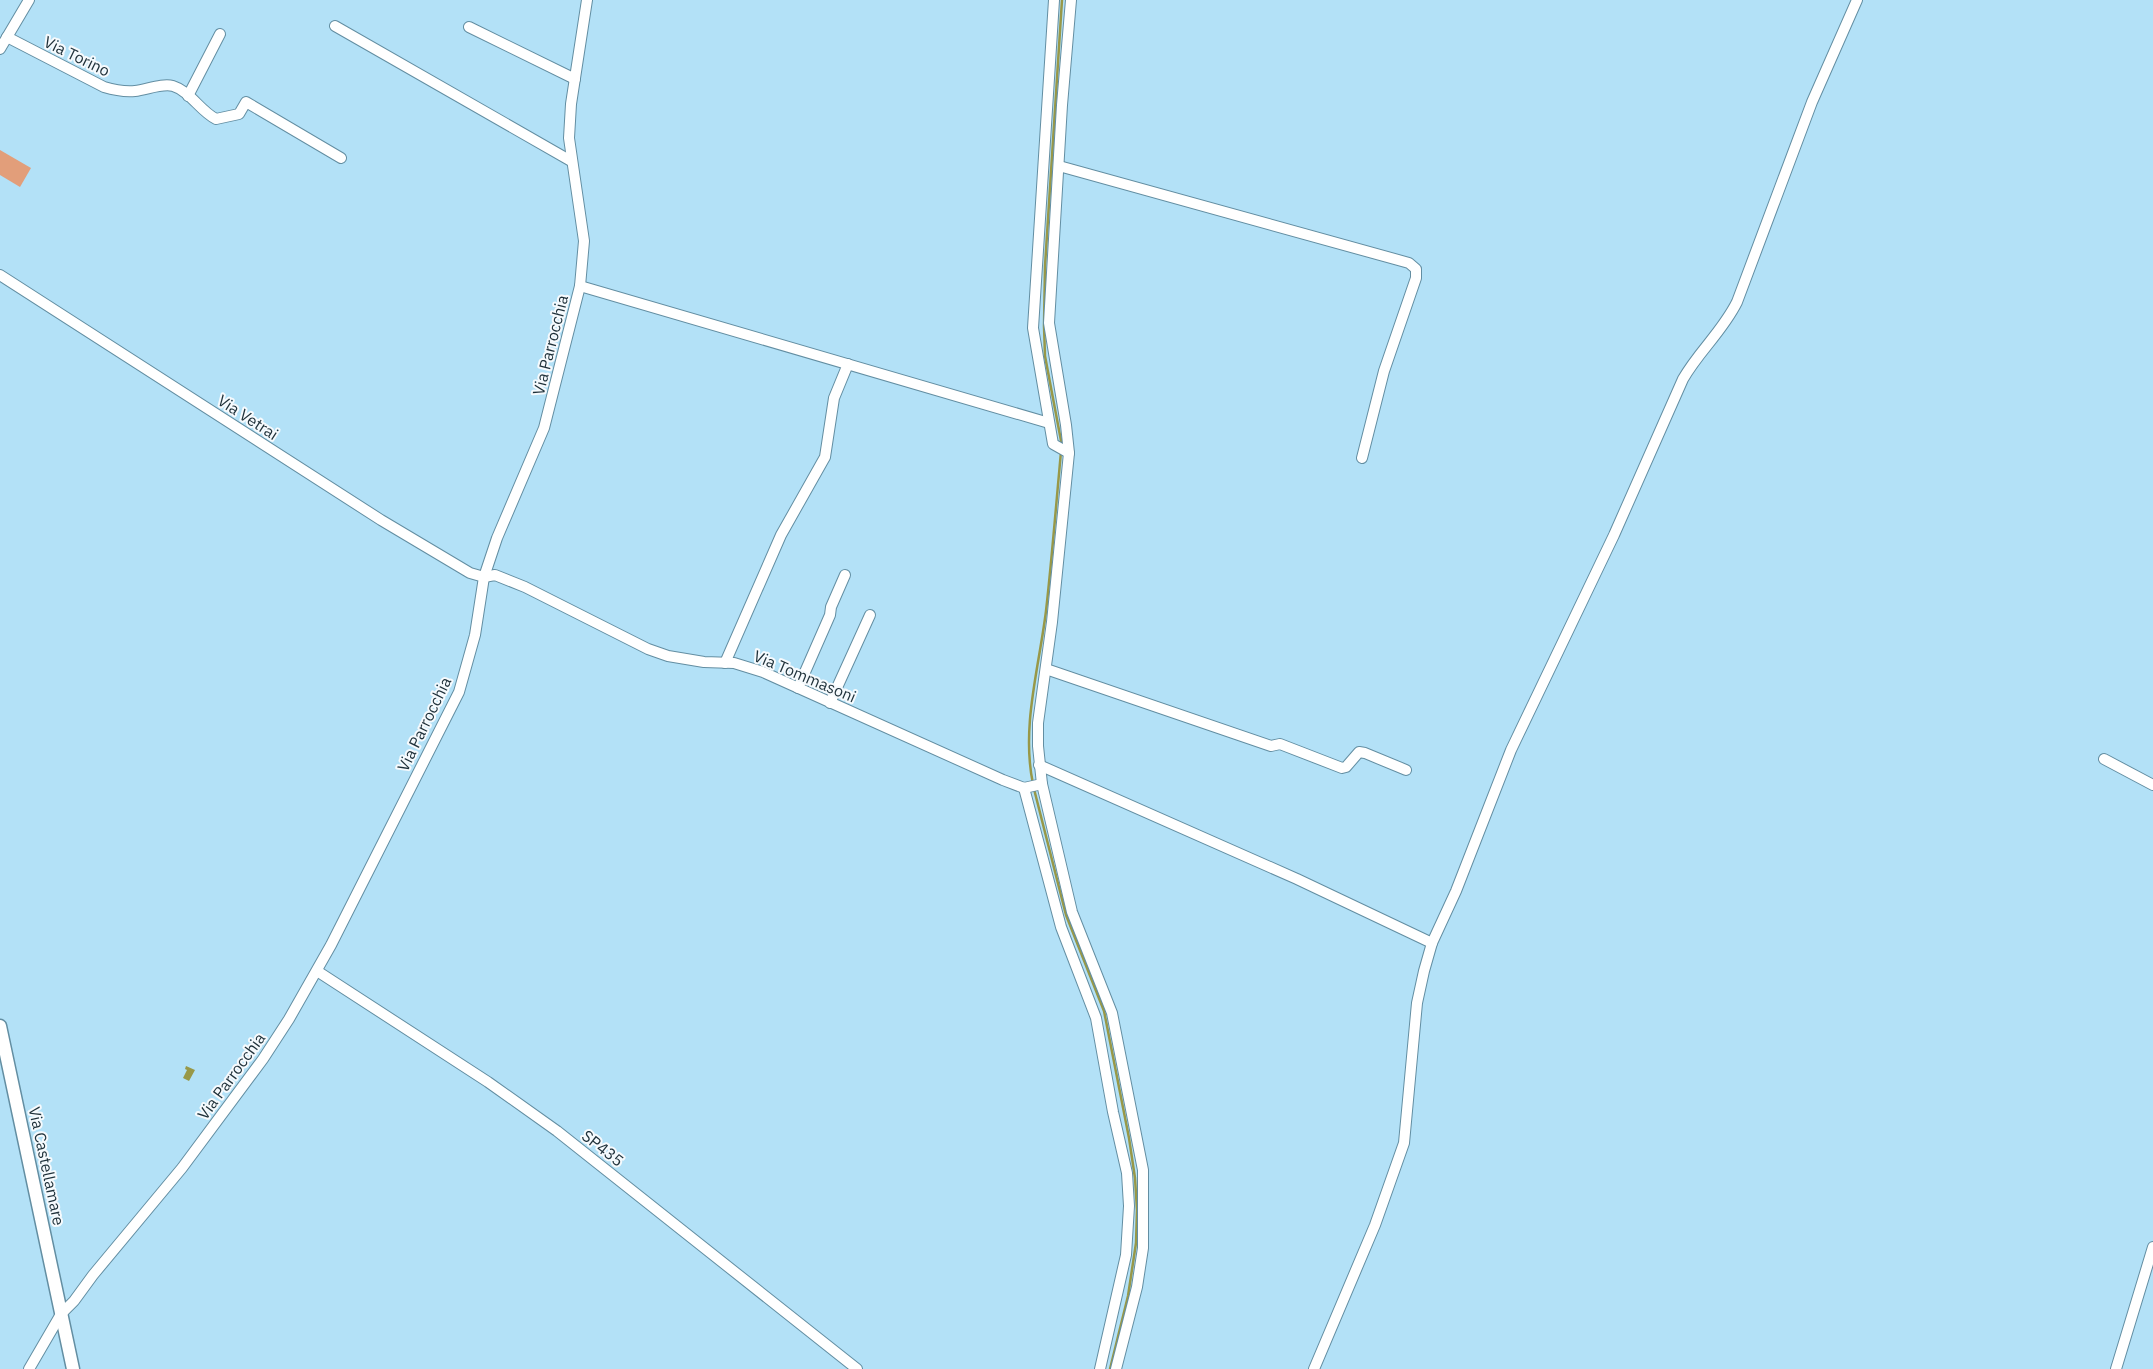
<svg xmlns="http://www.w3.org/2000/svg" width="2153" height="1369" font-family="'IBM Plex Sans',sans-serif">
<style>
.green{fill:#e29e7a}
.water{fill:#989848}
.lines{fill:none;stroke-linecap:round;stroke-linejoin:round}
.stream{stroke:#989848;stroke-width:2.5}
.minor-casing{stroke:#638ea2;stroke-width:12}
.major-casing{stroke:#638ea2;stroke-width:15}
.minor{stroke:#fff;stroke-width:10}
.major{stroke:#fff;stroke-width:12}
.labels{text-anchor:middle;stroke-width:4;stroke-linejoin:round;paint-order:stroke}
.street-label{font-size:16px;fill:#1e3039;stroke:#f6fafd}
</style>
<rect width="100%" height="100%" fill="#b3e1f7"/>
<path class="green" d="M 0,150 L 31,168 L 20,187 L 0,175 Z"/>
<path class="water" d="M 186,1066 L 195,1070 L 189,1081 L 183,1078 L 187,1070 L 185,1069 Z"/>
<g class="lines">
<g class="stream">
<path d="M 1062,446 L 1045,356 L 1044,326 L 1045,266 L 1062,0"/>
<path d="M 1033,784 C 1021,727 1039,668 1046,611 C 1052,558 1056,505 1061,452"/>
<path d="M 1034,789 L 1066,915 L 1104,1011 L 1129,1138 L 1135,1178 L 1137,1210 L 1136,1243 L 1128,1296 L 1110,1369"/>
</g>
<g class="minor-casing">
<g id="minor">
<path d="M 1054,0 L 1033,328 L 1053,444 L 1069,453"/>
<path d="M 1071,0 L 1062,105 L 1049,323 L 1066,425 L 1069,453 L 1052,622 L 1038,723 L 1038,746 L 1042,784 L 1072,912 L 1112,1013 L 1143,1170 L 1143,1248 L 1137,1287 L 1116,1369"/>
<path d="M 335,26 L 571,161"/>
<path d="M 469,27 L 575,79"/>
<path d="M 7,37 L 104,87 C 114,90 124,92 135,91 C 146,90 162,83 173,86 C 190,91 200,111 216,119 L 239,114 L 246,102 L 341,158"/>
<path d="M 0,49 L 29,0"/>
<path d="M 188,96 L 220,34"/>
<path d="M 1059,166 L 1409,263 L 1416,269 L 1416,278 L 1384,371 L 1362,458"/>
<path d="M 0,275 L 381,520 L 470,573 L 484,577 L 495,575 L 525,587 L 648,649 L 668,656 L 704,662 L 734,663 L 763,672 L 1003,780 L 1024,788 L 1042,784"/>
<path d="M 580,286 L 1049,423"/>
<path d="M 725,663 L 781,535 L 825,457 L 834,398 L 848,364"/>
<path d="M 1046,669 L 1271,746 L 1280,744 L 1342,768 L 1346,767 L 1359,752 L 1365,753 L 1406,770"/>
<path d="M 798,688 L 830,615 L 831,607 L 845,575"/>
<path d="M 830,703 L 870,615"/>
<path d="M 2104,759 L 2153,785"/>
<path d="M 1039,765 L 1297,879 L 1432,943"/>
<path d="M 1024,788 L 1061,927 L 1096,1018 L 1113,1112 L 1127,1173 L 1129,1206 L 1126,1255 L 1100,1369"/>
<path d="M 317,971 L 488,1082 L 557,1131 L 857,1369"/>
<path d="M 29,1369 L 61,1314 L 74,1301 L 93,1275 L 182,1168 L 263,1059 L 289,1019 L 331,945 L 459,692 L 475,635 L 484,577 L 497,538 L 544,428 L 580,286 L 584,241 L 569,138 L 571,104 L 587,0"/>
<path d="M 1314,1369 L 1375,1225 L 1404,1143 L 1417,1003 L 1424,971 L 1432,943 L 1456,891 L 1511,750 L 1614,535 L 1683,379 C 1699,351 1722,332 1737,302 L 1812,102 L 1857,0"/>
<path d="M 2116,1369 L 2153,1247"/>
</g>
</g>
<g class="major-casing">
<path id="major" d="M 0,1026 L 73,1369"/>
</g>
<use href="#minor" class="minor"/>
<use href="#major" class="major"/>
</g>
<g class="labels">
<g class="street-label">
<text transform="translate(77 56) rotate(26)" y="6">Via Torino</text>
<text transform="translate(550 345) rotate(-76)" y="6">Via Parrocchia</text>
<text transform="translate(248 417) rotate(33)" y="6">Via Vetrai</text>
<text transform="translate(805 676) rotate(23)" y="6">Via Tommasoni</text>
<text transform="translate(424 724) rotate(-64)" y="6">Via Parrocchia</text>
<text transform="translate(231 1076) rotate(-54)" y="6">Via Parrocchia</text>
<text transform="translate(603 1148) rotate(38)" y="6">SP435</text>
<text transform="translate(47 1166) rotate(78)" y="6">Via Castellamare</text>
</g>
</g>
</svg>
